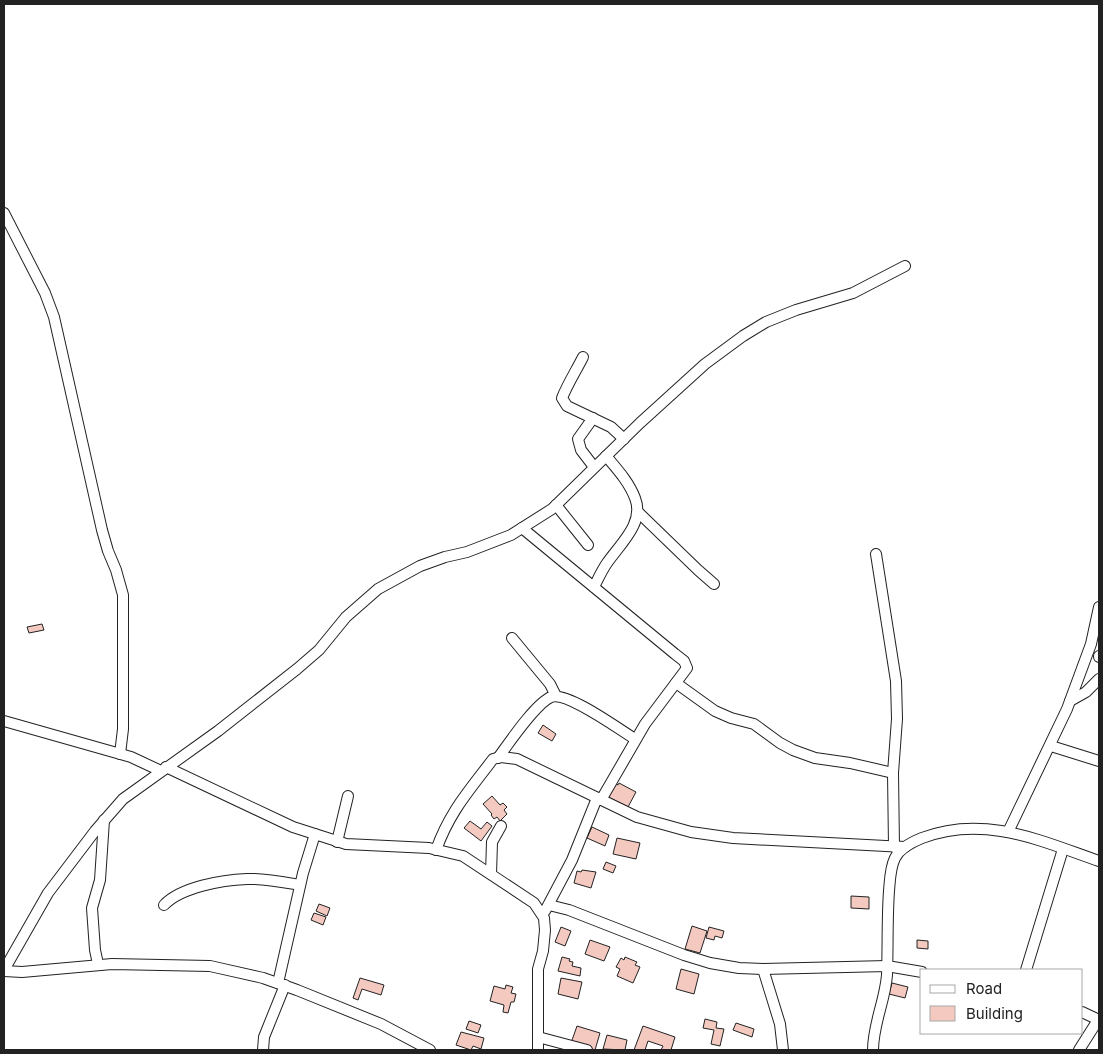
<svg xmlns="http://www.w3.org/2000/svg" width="1103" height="1054" font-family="Inter,sans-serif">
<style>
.building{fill:#f3c9c0;stroke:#222}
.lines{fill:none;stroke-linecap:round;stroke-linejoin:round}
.minor-casing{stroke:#222;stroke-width:12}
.minor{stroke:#fff;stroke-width:10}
</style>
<rect width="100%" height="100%" fill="#fff"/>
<g class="building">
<path d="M 42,624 L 44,630 L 29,633 L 27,627 Z"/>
<path d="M 543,725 L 556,734 L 552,741 L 538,733 Z"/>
<path d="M 614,783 L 618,785 L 619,783 L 636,792 L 628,807 L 608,797 Z"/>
<path d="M 492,796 L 500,805 L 503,803 L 507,807 L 504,810 L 507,814 L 500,821 L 497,817 L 494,819 L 491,815 L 492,814 L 483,804 Z"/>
<path d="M 470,821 L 481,829 L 487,822 L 492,826 L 481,841 L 464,828 Z"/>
<path d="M 592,827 L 609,835 L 605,846 L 587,838 Z"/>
<path d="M 617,838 L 640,843 L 636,859 L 613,854 Z"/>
<path d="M 606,862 L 616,866 L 613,873 L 603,869 Z"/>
<path d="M 582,870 L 596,872 L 591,888 L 574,883 L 577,871 L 581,872 Z"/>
<path d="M 851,896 L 869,897 L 869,909 L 851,908 Z"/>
<path d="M 319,904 L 330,908 L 327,916 L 316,911 Z"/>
<path d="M 314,913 L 326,917 L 323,925 L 311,920 Z"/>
<path d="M 692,926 L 707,931 L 700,953 L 685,949 Z"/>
<path d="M 561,927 L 571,931 L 565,946 L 555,942 Z"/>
<path d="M 709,927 L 724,931 L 722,938 L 715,936 L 714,940 L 706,938 Z"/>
<path d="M 590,940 L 610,947 L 604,961 L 585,954 Z"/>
<path d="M 917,940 L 928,941 L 928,949 L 917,948 Z"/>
<path d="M 562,957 L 570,959 L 569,961 L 573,962 L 572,966 L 581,968 L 580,976 L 558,971 Z"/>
<path d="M 625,957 L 637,962 L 635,965 L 640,967 L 633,983 L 617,976 L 620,969 L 616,967 L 621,958 L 624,960 Z"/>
<path d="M 681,969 L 699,974 L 694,994 L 676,989 Z"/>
<path d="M 360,978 L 384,985 L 381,995 L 362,989 L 358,1000 L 353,998 Z"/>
<path d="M 561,978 L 582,982 L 578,999 L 558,994 Z"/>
<path d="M 892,983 L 908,987 L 905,998 L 889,994 Z"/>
<path d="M 506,985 L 513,987 L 511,993 L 516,994 L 514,1002 L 511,1002 L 508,1013 L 503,1012 L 504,1005 L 490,1001 L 494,986 L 505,989 Z"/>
<path d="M 705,1019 L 717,1022 L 716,1028 L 724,1029 L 720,1046 L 711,1044 L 714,1030 L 703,1028 Z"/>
<path d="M 469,1021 L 481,1025 L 478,1033 L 466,1029 Z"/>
<path d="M 736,1023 L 754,1029 L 752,1037 L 733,1030 Z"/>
<path d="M 577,1026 L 600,1033 L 595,1050 L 571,1043 Z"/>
<path d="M 643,1026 L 675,1037 L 671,1050 L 661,1050 L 663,1046 L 648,1041 L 645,1050 L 634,1050 Z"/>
<path d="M 461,1032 L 484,1038 L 481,1049 L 473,1046 L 471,1050 L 456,1045 Z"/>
<path d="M 607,1035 L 627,1040 L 625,1050 L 603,1049 Z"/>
</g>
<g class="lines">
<g class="minor-casing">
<g id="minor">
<path d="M 4,213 L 45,293 L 54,317 L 102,530 L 108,551 L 116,570 L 123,595 L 123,729 L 120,754"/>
<path d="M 583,357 C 576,371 568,383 562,398 L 567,406 L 611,427 L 624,439"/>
<path d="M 593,418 L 578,439 L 581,450 L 594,467"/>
<path d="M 556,505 L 588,545"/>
<path d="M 638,512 L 698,570 L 714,584"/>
<path d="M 522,528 L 675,654 L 684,661 L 687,668 L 645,724 L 601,800"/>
<path d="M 876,554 L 896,681 L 897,719 L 893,773 L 894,847"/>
<path d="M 594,587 C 598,579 602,570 607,563 C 620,544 645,523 635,498 C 629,482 617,469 606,456"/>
<path d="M 512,638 L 550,684 L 556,696"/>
<path d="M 1099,656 L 1099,657"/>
<path d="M 676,683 L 715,711 L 731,718 L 754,724 L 780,743 L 793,750 L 815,758 L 850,763 L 893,773"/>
<path d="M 1070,701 L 1086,692 L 1099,679"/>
<path d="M 4,721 L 131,757 L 161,771"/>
<path d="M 1051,746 L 1099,761"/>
<path d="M 498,758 C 509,743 535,704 551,697 C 567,691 620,730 635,739"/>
<path d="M 166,767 L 293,827 L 346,844 L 429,848 L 463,856 L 534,903 L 544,918 L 545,930 L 543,951 L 538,969 L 538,1050"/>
<path d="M 1008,832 L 1067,709 L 1091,644 L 1099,607"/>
<path d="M 337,842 L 348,796"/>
<path d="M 436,850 C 450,811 469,791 493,759 L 501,757 L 517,759 L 637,817 L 691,832 L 733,838 L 905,847"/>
<path d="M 491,874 L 492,842 L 501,826"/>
<path d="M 164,905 C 181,887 222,880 247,879 C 264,878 283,882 300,885"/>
<path d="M 549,905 L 569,910 L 684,955 L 710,963 L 739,968 L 763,969 L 887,966 L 922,972"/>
<path d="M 545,911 L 572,860 L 597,798"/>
<path d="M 98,964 L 95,950 L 92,908 L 100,880 L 104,820"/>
<path d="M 763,969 L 780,1024 L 783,1050"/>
<path d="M 4,970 L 48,893 L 95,831 L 123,799 L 218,731 L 297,669 L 319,650 L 346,617 L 378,589 L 420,566 L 445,557 L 467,552 L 511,535 L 552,509 L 640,423 L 705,364 L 743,336 L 766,322 L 796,310 L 853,293 L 905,266"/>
<path d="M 1026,970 L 1063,849"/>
<path d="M 4,971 L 22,972 L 112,964 L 210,966 L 263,978 L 297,990 L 381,1024 L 430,1050"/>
<path d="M 278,983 L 303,873 L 315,834"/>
<path d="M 1082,1012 L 1099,1020"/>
<path d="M 538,1037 L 587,1050"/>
<path d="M 263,1050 L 264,1037 L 285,985"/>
<path d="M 873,1050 C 873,1024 885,1001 887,975 C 888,947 887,919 889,891 C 890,880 890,868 895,858 C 900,848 912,842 922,838 C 984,814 1041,841 1099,861"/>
<path d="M 1079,1050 L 1098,1020"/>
</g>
</g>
<use href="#minor" class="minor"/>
</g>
<rect width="1103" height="1054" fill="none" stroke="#222222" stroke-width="10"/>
<rect x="920" y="969" width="162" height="65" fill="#ffffff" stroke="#a7a7a7"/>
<rect x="930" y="985" width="25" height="8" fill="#ffffff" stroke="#a7a7a7"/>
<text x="966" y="994" font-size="15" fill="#222222">Road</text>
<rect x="930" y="1006" width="25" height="15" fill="#f3c9c0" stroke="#a7a7a7"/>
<text x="966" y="1019" font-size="15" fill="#222222">Building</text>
</svg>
